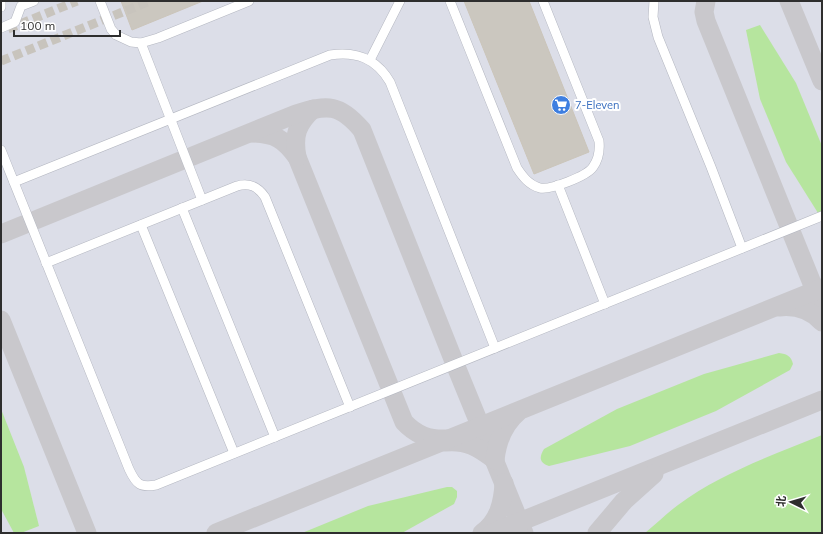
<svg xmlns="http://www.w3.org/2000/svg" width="823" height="534" font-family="Mulish,'Noto Sans SC',sans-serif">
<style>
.airport{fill:#dcdee8}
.green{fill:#b6e59e}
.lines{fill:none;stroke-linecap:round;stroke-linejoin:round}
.taxiway{stroke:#c9c8cc;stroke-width:19}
.building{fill:#cbc7bf;stroke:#cbc5ba}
.minor-tunnel{stroke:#c8c4bd;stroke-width:9;stroke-dasharray:9 4.5;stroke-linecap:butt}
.minor-casing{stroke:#b4b7c1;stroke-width:10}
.minor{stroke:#fff;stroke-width:9}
.labels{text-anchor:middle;stroke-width:4;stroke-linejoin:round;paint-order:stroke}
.shop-label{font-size:11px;fill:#366cbe;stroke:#fff;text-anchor:start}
</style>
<rect width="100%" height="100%" fill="#efe9e1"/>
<rect class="airport" x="1" y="1" width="821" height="532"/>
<g class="green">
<path d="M 760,25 L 796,83 L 822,146 L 822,211 L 818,213 L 786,162 L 760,99 L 746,30 Z"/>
<path d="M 779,353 C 787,354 791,356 793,364 L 790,370 L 716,411 L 630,446 L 549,466 C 539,463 539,457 544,449 L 617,409 L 704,374 Z"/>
<path d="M 1,409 L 24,467 L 39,526 L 21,533 L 14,533 L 1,509 Z"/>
<path d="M 822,435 L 822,533 L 645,533 C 656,524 667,513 678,505 C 721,473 773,455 822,435 Z"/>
<path d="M 447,487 L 452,487 L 457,491 L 457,497 L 454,504 L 402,533 L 302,533 L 368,506 Z"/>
</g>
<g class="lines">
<g class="taxiway">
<path d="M 706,1 L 704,12 L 706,21 L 822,308"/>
<path d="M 789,1 L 822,81"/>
<path d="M 252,133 C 275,134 283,138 297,157 L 404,422 C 416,435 429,440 447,439"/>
<path d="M 297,157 C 293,135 297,124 313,109"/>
<path d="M 1,234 L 296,114 C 328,104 340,104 362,130 L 455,364 L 524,533"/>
<path d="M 779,307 C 796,305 810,309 822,322"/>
<path d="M 1,320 L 87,533"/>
<path d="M 445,442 C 467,440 478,447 495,460"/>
<path d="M 495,460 C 497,442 504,424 518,412"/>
<path d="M 216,533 L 822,288"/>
<path d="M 482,533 C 499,521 503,502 504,483"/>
<path d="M 492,533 L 822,400"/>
<path d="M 597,533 L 624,501 L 654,474"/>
</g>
</g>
<g class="building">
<path d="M 121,1 L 203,1 L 132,30 Z"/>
<path d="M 464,1 L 529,1 L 589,152 L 534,174 Z"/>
</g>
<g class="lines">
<g class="minor-tunnel">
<path d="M 8,29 L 77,1"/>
<path d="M 1,61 L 150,1"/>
</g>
<g class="minor-casing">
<g id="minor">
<path d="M 100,1 L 111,29 L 116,35 L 131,42 L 141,43 L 158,38 L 249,1"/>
<path d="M 450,1 L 517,168 C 523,177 529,185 540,188 C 551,190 587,176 593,167 C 599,159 600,151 599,141 L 543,1"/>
<path d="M 654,1 L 653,17 L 658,37 L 711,167 L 742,248"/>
<path d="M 1,2 L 1,7"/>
<path d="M 1,28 L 15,22 L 21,6 L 34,1"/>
<path d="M 141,43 L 202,200"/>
<path d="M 370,60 L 400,1"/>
<path d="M 1,150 L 129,469 C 136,484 140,488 156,485 L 822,216"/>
<path d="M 14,182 L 330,55 C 356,51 376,58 390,82 L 495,348"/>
<path d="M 558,185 L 605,304"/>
<path d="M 182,208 L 275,437"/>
<path d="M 141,225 L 234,453"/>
<path d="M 46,263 L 237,186 C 250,182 258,187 265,197 L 350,407"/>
</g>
</g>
<use href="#minor" class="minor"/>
</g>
<defs>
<g id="supermarket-disc" transform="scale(1)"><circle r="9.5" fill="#3f7fe0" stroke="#fff"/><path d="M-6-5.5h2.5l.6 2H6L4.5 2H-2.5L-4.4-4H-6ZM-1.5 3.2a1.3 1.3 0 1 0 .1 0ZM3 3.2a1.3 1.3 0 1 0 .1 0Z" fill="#fff"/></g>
</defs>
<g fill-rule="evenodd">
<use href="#supermarket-disc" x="561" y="105"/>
</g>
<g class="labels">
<g class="shop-label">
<text x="575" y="109">7-Eleven</text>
</g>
</g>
<rect width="823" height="534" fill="none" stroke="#2e2e2e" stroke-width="4"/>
<g transform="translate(791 502) rotate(275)" stroke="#ffffff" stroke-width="3" paint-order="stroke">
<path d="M0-3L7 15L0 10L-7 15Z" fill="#2e2e2e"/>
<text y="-6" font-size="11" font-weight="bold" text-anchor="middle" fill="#2e2e2e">北</text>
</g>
<path d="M14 30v6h106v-6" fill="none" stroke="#2e2e2e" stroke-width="2"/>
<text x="20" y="30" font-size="12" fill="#2e2e2e" stroke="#ffffff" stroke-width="3" paint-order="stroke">100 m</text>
</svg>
